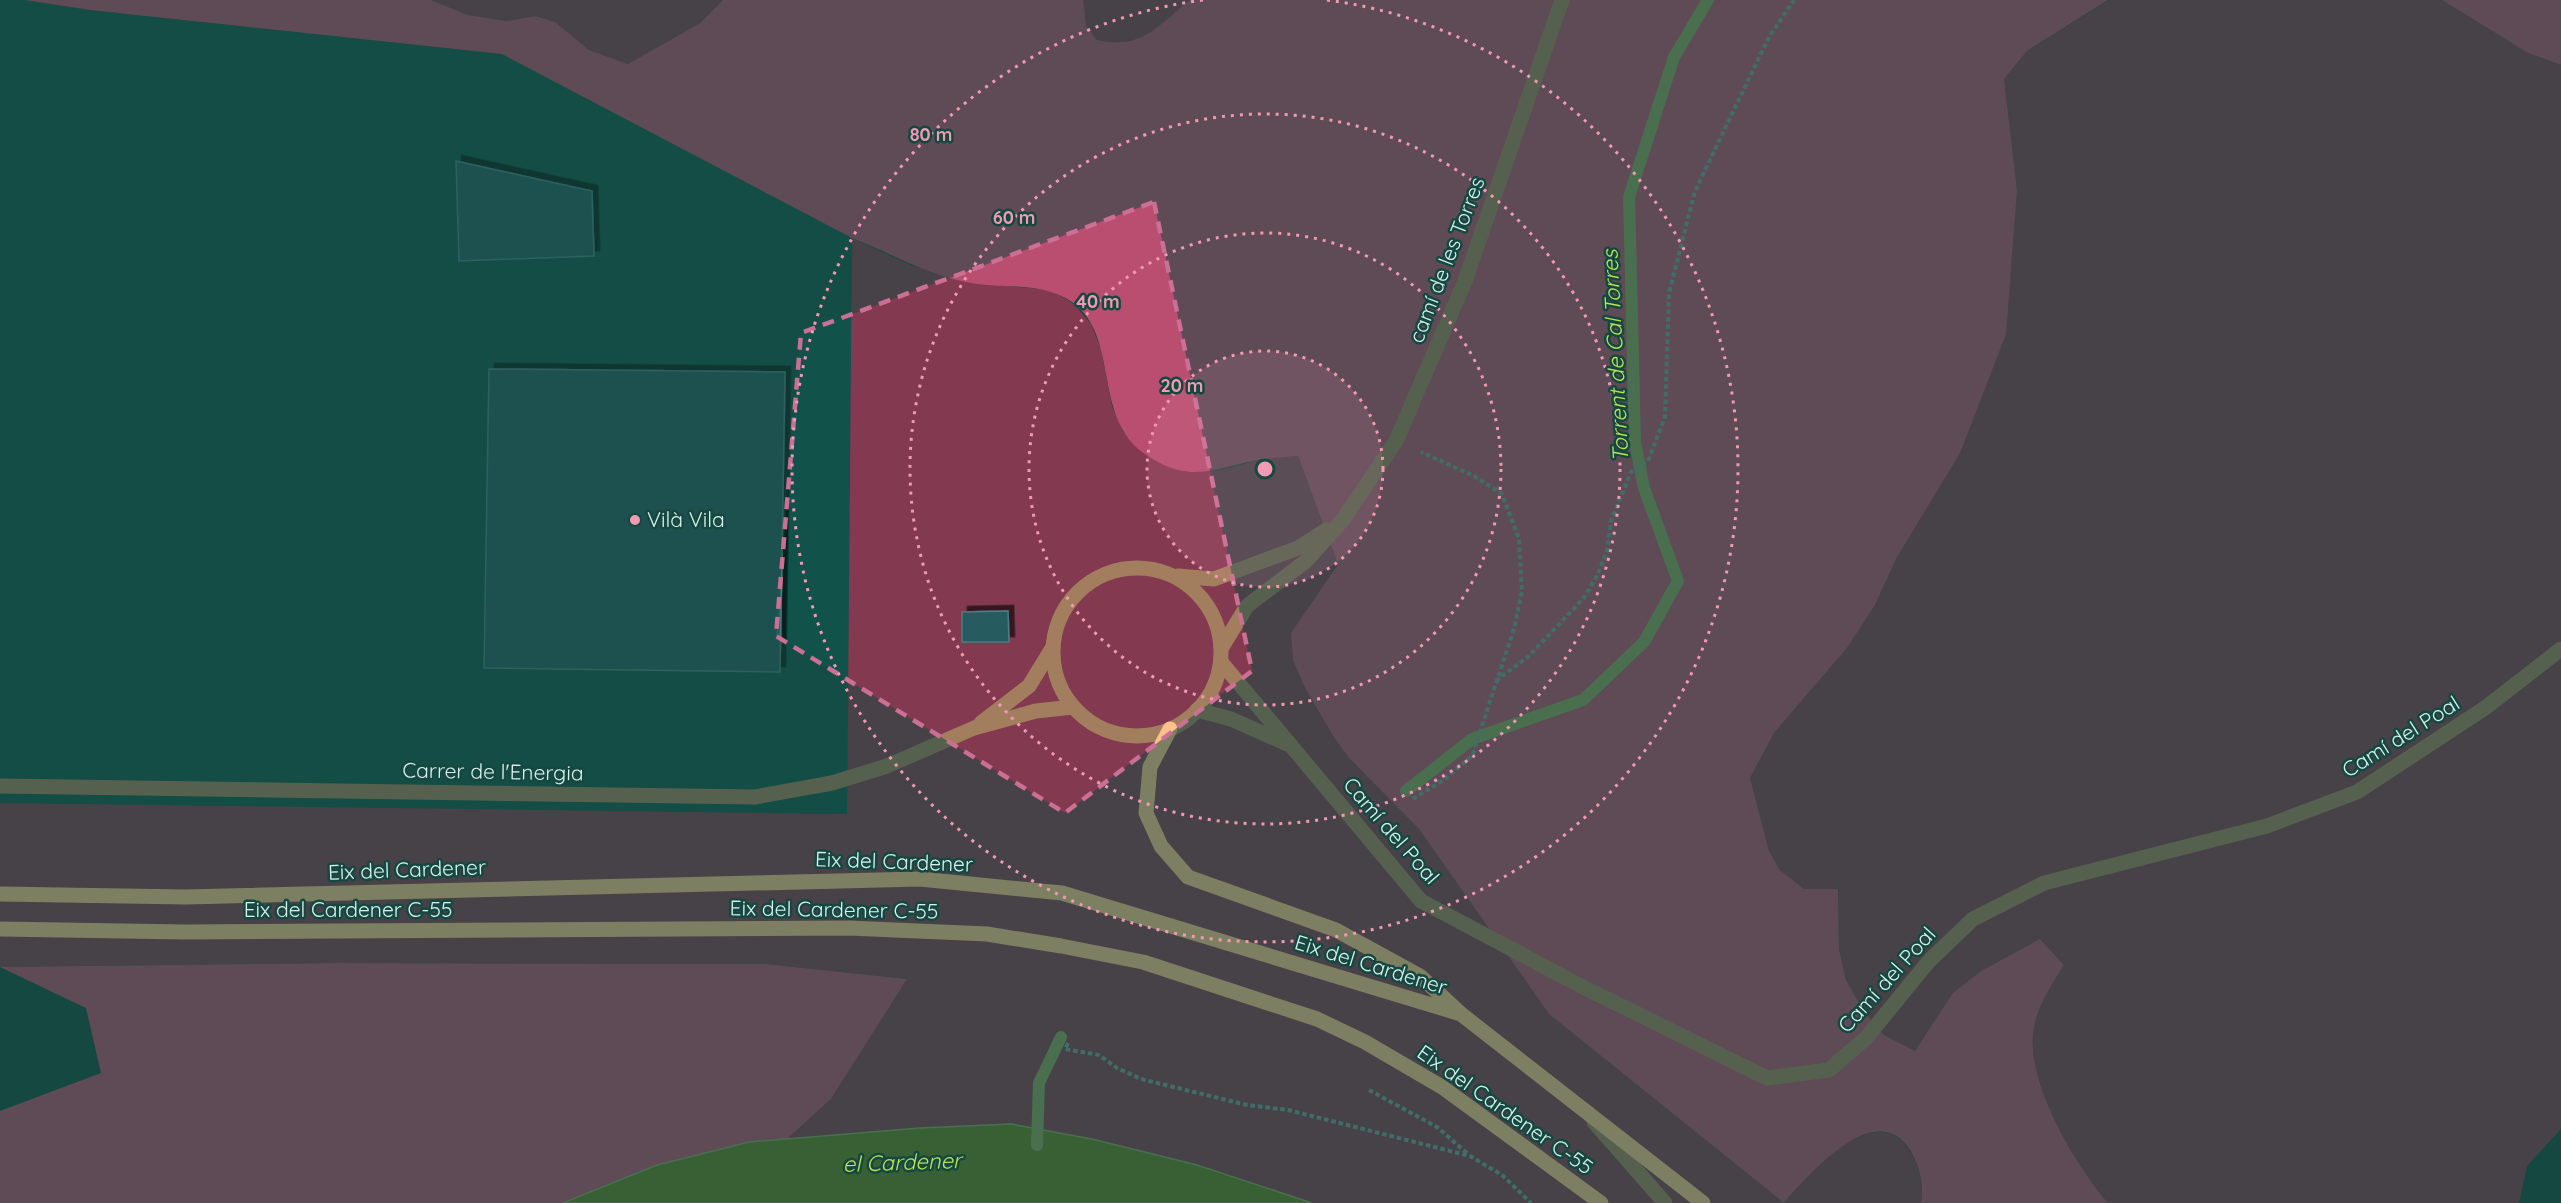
<svg xmlns="http://www.w3.org/2000/svg" width="2561" height="1203" font-family="Quicksand,sans-serif">
<style>
.built{fill:#11534b}
.green{fill:#833a51}
.forest{fill:#b94e70}
.water{fill:#657a25;stroke:#889e61;stroke-width:1.5}
.lines{fill:none;stroke-linecap:round;stroke-linejoin:round}
.stream{stroke:#889e61;stroke-width:12}
.building{fill:#285b5f;stroke:#4b7d81;stroke-width:1.5;filter:url(#shadow)}
.path{stroke:#749a94;stroke-width:4;stroke-dasharray:4.5 3;stroke-linecap:butt}
.minor{stroke:#a37e5e;stroke-width:15}
.major{stroke:#fbc08b;stroke-width:15}
.marked{fill:none;stroke:#cb6f95;stroke-width:4.5;stroke-dasharray:12 8;stroke-linejoin:round}
.ring{fill:none;stroke:#f19ab1;stroke-width:3;stroke-dasharray:3 6}
.poi-dot{fill:#f19ab1;stroke:#154841;stroke-width:2}
.labels{text-anchor:middle;stroke-width:5;stroke-linejoin:round;paint-order:stroke}
.street-label{font-size:21px;fill:#d8f1ec;stroke:#154841}
.poi-label{font-size:21px;fill:#d8f1ec;stroke:#154841;text-anchor:start}
.water-label{font-size:22px;font-style:italic;fill:#bde254;stroke:#154841}
.centre{fill:#f19ab1;stroke:#154841;stroke-width:3}
.ring-label{font-size:18px;text-anchor:middle;font-weight:bold;fill:#f19ab1;stroke:#154841;stroke-width:5;stroke-linejoin:round;paint-order:stroke}
</style>
<defs>
<filter id="shadow"><feDropShadow dx="5.5" dy="-5.5" stdDeviation="0" flood-color="#0009"/></filter>
</defs>
<rect width="100%" height="100%" fill="#154841"/>
<path class="built" d="M 0,0 L 25,0 L 90,10 L 503,54 L 852,238 L 847,814 L 0,803 Z"/>
<g class="green">
<path d="M 431,0 L 723,0 L 700,23 L 628,64 L 589,50 L 555,22 L 537,16 L 506,21 L 468,15 Z"/>
<path d="M 1083,0 L 1190,0 C 1157,26 1142,50 1097,40 L 1085,26 Z"/>
<path d="M 2109,0 L 2442,0 L 2528,53 L 2561,65 L 2561,1129 L 2527,1166 L 2519,1203 L 2108,1203 C 2075,1163 2021,1077 2035,1023 C 2040,1002 2053,983 2064,965 L 2040,939 L 1981,971 L 1954,993 L 1915,1051 L 1884,1035 L 1863,1010 L 1846,980 L 1839,949 L 1838,889 L 1804,889 L 1780,870 L 1769,851 L 1750,778 L 1774,733 L 1847,648 L 1875,605 L 1897,557 L 2017,189 L 2004,79 L 2027,51 Z"/>
<path d="M 852,238 L 911,265 L 966,282 L 1051,290 L 1074,304 L 1091,324 L 1101,349 L 1112,406 L 1123,432 L 1192,472 L 1220,470 L 1271,457 L 1298,456 L 1338,564 L 1307,609 L 1293,660 L 1304,686 L 1333,736 L 1349,758 L 1419,829 L 1549,1014 L 1784,1203 C 1796,1191 1805,1176 1817,1165 C 1839,1145 1885,1113 1907,1147 C 1919,1164 1924,1182 1921,1203 L 1312,1203 L 1197,1165 L 1011,1124 L 920,1128 L 787,1139 L 831,1099 L 907,979 L 766,964 L 336,963 L 0,967 L 0,803 L 847,814 Z"/>
</g>
<g class="forest">
<path d="M 25,0 L 431,0 L 468,15 L 506,21 L 536,16 L 555,22 L 589,50 L 628,64 L 700,23 L 723,0 L 1083,0 L 1086,26 L 1097,40 C 1142,50 1157,26 1190,0 L 2108,0 L 2027,51 L 2004,79 L 2017,189 L 2006,334 L 1960,453 L 1897,557 L 1875,605 L 1847,648 L 1774,733 L 1750,778 L 1769,851 L 1780,870 L 1804,889 L 1838,889 L 1839,949 L 1846,980 L 1863,1010 L 1884,1035 L 1915,1051 L 1953,993 L 1981,971 L 2040,939 L 2064,965 C 2053,983 2040,1002 2035,1023 C 2021,1076 2075,1164 2108,1203 L 1921,1203 C 1924,1184 1920,1167 1910,1150 C 1876,1096 1809,1174 1784,1203 L 1549,1014 L 1419,829 L 1349,758 L 1333,736 L 1304,686 L 1293,660 L 1291,633 L 1338,564 L 1298,456 C 1281,457 1265,458 1248,462 C 1229,466 1211,473 1190,472 C 1173,470 1162,465 1148,456 C 1090,420 1122,338 1072,302 C 1040,280 1002,290 966,282 C 926,274 890,253 852,238 L 502,54 L 90,10 Z"/>
<path d="M 2442,0 L 2561,0 L 2561,65 L 2528,53 Z"/>
<path d="M 336,963 L 766,964 L 907,979 L 831,1099 L 787,1139 L 749,1142 L 657,1165 L 563,1203 L 0,1203 L 0,1111 L 101,1073 L 86,1008 L 0,967 Z"/>
</g>
<path class="water" d="M 1011,1124 L 1092,1139 L 1197,1165 L 1312,1203 L 563,1203 L 657,1165 L 749,1142 L 920,1128 Z"/>
<g class="lines">
<g class="stream">
<path d="M 1406,791 L 1472,739 L 1583,700 L 1644,642 L 1678,581 L 1644,488 L 1635,442 L 1629,197 L 1674,57 L 1708,0"/>
<path d="M 1037,1145 L 1039,1083 L 1061,1037"/>
</g>
</g>
<g class="building">
<path d="M 456,161 L 592,191 L 594,256 L 459,261 Z"/>
<path d="M 489,369 L 785,372 L 780,672 L 484,668 Z"/>
<path d="M 1008,611 L 1009,642 L 962,642 L 962,612 Z"/>
</g>
<g class="lines">
<g class="path">
<path d="M 1496,681 L 1529,656 L 1583,599 L 1597,576 L 1607,551 L 1611,521 L 1631,472 L 1648,461 L 1665,417 L 1669,293 L 1695,191 L 1769,37 L 1794,0"/>
<path d="M 1413,799 L 1442,781 L 1472,756 L 1514,629 L 1522,592 L 1519,539 L 1502,494 L 1474,476 L 1421,452"/>
<path d="M 1068,1043 L 1065,1049 L 1099,1055 L 1117,1068 L 1141,1079 L 1247,1105 L 1288,1110 L 1470,1156 L 1502,1175 L 1531,1203"/>
<path d="M 1369,1090 L 1437,1127 L 1469,1155"/>
</g>
<g class="minor">
<circle cx="1137" cy="652" r="84"/>
<path d="M 1178,576 L 1214,579 L 1298,548 L 1326,530"/>
<path d="M 1222,647 L 1247,606 L 1306,561 L 1342,521 L 1396,441 L 1465,281 L 1562,0"/>
<path d="M 1221,662 L 1421,901 L 1579,985 L 1767,1078 L 1829,1070 L 1866,1038 L 1929,961 L 1973,919 L 2044,883 L 2267,826 L 2357,792 L 2485,708 L 2561,649"/>
<path d="M 1197,710 L 1231,719 L 1287,744"/>
<path d="M 981,723 L 1029,686 L 1053,647"/>
<path d="M 0,786 L 755,797 L 832,783 L 887,766 L 974,728 L 1036,711 L 1073,707"/>
<path d="M 1594,1122 L 1665,1203"/>
</g>
<g class="major">
<path d="M 1170,729 L 1150,767 L 1146,813 L 1161,846 L 1188,877 L 1336,930 L 1420,976 L 1459,1012"/>
<path d="M 0,894 L 186,897 L 920,879 L 1062,893 L 1461,1014 L 1703,1203"/>
<path d="M 0,929 L 185,932 L 849,928 L 987,934 L 1061,946 L 1143,962 L 1317,1019 L 1365,1042 L 1442,1087 L 1601,1203"/>
</g>
</g>
<path d="M0 0H2561V1203H0ZM 1154,202 L 1252,671 L 1065,813 L 776,636 L 801,333 Z" fill="#154841" fill-opacity=".55" fill-rule="evenodd"/>
<path class="marked" d="M 1154,202 L 1252,671 L 1065,813 L 776,636 L 801,333 Z"/>
<circle cx="1265" cy="469" r="118" fill="#f19ab1" fill-opacity=".12"/>
<g class="ring">
<circle cx="1265" cy="469" r="118"/>
<circle cx="1265" cy="469" r="236"/>
<circle cx="1265" cy="469" r="355"/>
<path d="M1327 0A473 473 0 1 1 1203 0"/>
</g>
<circle class="poi-dot" cx="635" cy="520" r="6"/>
<g class="labels">
<g class="street-label">
<text transform="translate(1447 260) rotate(-69)" y="7">camí de les Torres</text>
<text transform="translate(2401 737) rotate(-32)" y="7">Camí del Poal</text>
<text transform="translate(493 772) rotate(1)" y="7">Carrer de l'Energia</text>
<text transform="translate(1391 831) rotate(49)" y="7">Camí del Poal</text>
<text transform="translate(894 862) rotate(2)" y="7">Eix del Cardener</text>
<text transform="translate(407 870) rotate(-2)" y="7">Eix del Cardener</text>
<text x="348" y="917">Eix del Cardener C-55</text>
<text transform="translate(834 910) rotate(1)" y="7">Eix del Cardener C-55</text>
<text transform="translate(1371 965) rotate(17)" y="7">Eix del Cardener</text>
<text transform="translate(1887 980) rotate(-48)" y="7">Camí del Poal</text>
<text transform="translate(1505 1110) rotate(35)" y="7">Eix del Cardener C-55</text>
</g>
<g class="poi-label">
<text x="647" y="527">Vilà Vila</text>
</g>
<g class="water-label">
<text transform="translate(1615 356) rotate(-93)" y="8">Torrent de Cal Torres</text>
<text transform="translate(902 1162) rotate(-2)" y="8">el Cardener</text>
</g>
</g>
<circle cx="1265" cy="469" r="9" class="centre"/>
<g class="ring-label">
<text x="931" y="141">80 m</text>
<text x="1014" y="224">60 m</text>
<text x="1098" y="308">40 m</text>
<text x="1182" y="392">20 m</text>
</g>
</svg>
